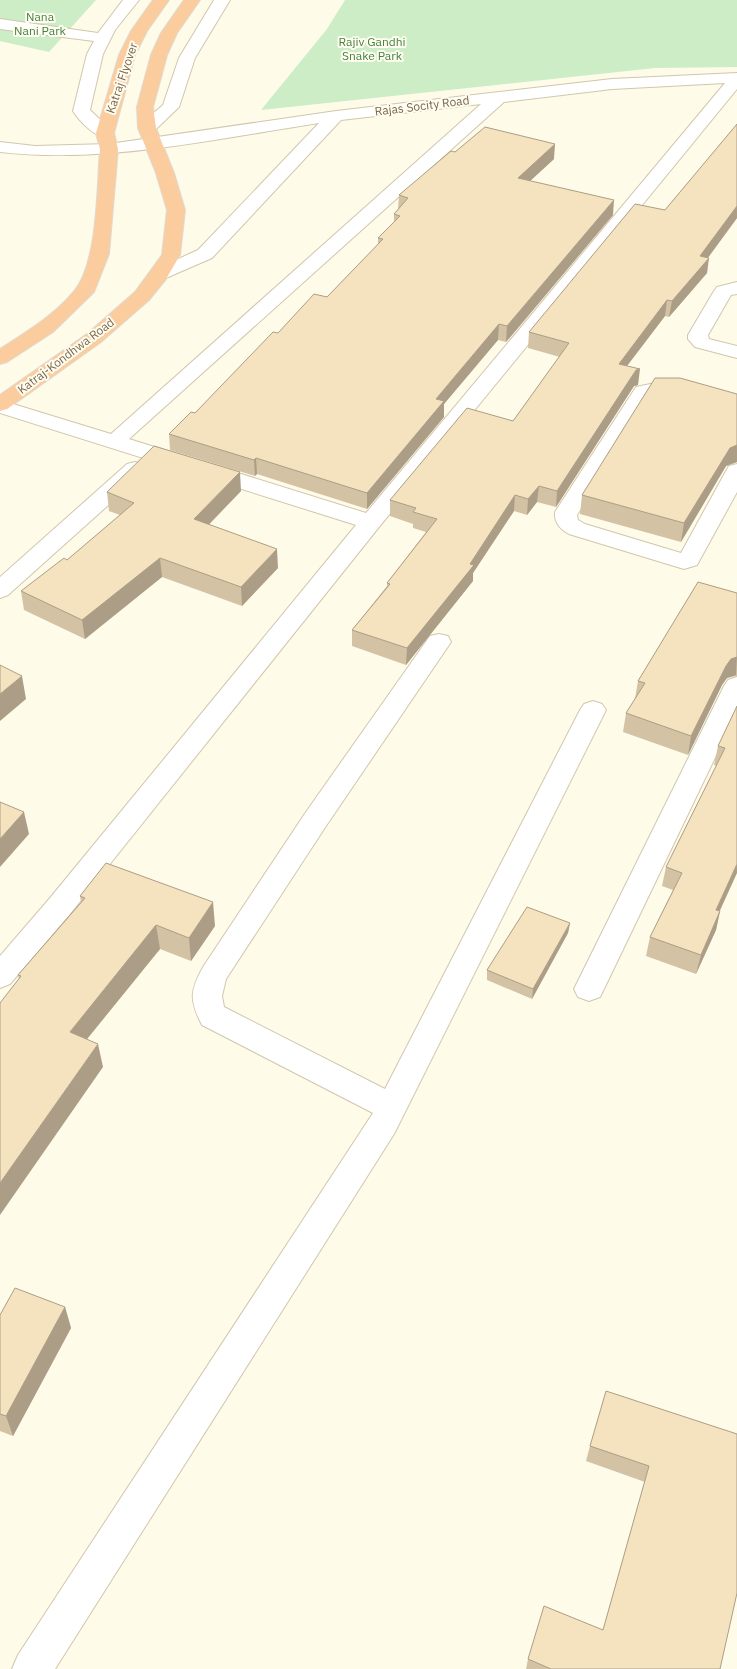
<svg xmlns="http://www.w3.org/2000/svg" width="737" height="1669" font-family="'IBM Plex Sans',sans-serif">
<style>
.green{fill:#ccedc6}
.lines{fill:none;stroke-linecap:round;stroke-linejoin:round}
.minor-casing{stroke:#d2c6ad;stroke-width:2}
.highway-casing{stroke:#dfdbd4;stroke-width:2}
.minor{fill:#fff;fill-rule:evenodd}
.highway{fill:#fbcc9d;fill-rule:evenodd}
.wall{fill:#d3c2a4}
.shaded-wall{fill:#ac9e86}
.building{fill:#f5e2bf;stroke:#ac9e86}
.labels{text-anchor:middle;stroke-width:4;stroke-linejoin:round;paint-order:stroke}
.far-park-label{font-size:12px;fill:#448241;stroke:#fffdf1}
.far-street-label{font-size:12px;fill:#7b674a;stroke:#fffdf1}
</style>
<rect width="100%" height="100%" fill="#fefbe9"/>
<g class="green">
<path d="M 0,0 L 96,0 L 49,52 L 0,41 Z"/>
<path d="M 345,0 L 737,0 L 737,67 L 655,68 L 261,110 L 327,29 Z"/>
</g>
<g class="lines">
<g class="minor-casing">
<g id="minor">
<path d="M 123,0 L 139,0 L 115,30 L 103,54 L 90,110 L 114,133 L 111,137 C 97,140 80,122 73,111 L 87,54 L 94,41 L 0,29 L 0,19 L 98,33 Z"/>
<path d="M 214,0 L 230,0 L 195,58 L 179,107 L 153,132 L 141,132 L 138,128 L 141,124 L 163,105 L 179,58 Z"/>
<path d="M 737,73 L 737,89 L 379,527 L 70,914 L 10,984 L 0,988 L 0,956 L 50,898 L 356,525 L 0,413 L 0,400 L 111,434 L 481,104 L 341,120 L 212,258 L 159,281 L 152,279 L 149,275 L 152,271 L 198,250 L 319,123 C 214,139 106,164 0,152 L 0,142 L 35,146 L 109,144 L 336,111 L 612,79 ZM 725,83 L 366,513 L 129,439 L 504,102 L 612,89 Z"/>
<path d="M 737,282 L 737,294 L 731,295 L 708,335 L 709,339 L 737,346 L 737,358 L 695,347 L 688,339 L 688,335 L 714,291 L 717,287 Z"/>
<path d="M 665,381 L 690,385 L 737,399 L 737,412 L 677,395 L 651,395 L 577,515 L 578,520 L 585,524 L 681,553 L 726,471 L 729,466 L 737,464 L 737,492 L 697,565 L 684,569 L 569,534 C 560,529 554,522 555,512 L 636,387 Z"/>
<path d="M 135,462 L 143,464 L 146,469 L 143,474 L 8,595 L 0,598 L 0,577 L 127,464 Z"/>
<path d="M 439,634 L 448,636 L 451,642 L 326,826 L 226,979 L 222,996 L 224,1007 L 385,1089 L 580,710 L 584,704 L 593,701 L 602,704 L 606,710 L 394,1134 L 55,1669 L 12,1669 L 18,1655 L 373,1113 L 202,1025 C 189,1000 190,991 203,967 L 306,812 L 430,636 Z"/>
<path d="M 737,677 L 737,712 L 604,989 L 600,997 L 589,1001 L 578,997 L 574,989 L 724,686 L 728,680 Z"/>
</g>
</g>
<g class="highway-casing">
<g id="highway">
<path d="M 153,0 L 169,0 L 147,31 L 135,55 L 114,133 L 118,149 L 109,254 L 94,292 L 53,332 L 7,362 L 0,364 L 0,349 C 26,332 55,315 75,290 C 98,261 97,187 100,149 L 96,133 L 119,55 L 131,31 Z"/>
<path d="M 184,0 L 200,0 L 177,33 L 167,55 L 153,107 L 156,128 L 174,173 L 185,210 L 180,255 L 166,279 L 149,300 L 101,342 L 7,409 L 0,411 L 0,395 L 87,334 L 135,292 L 162,255 L 167,210 L 156,173 L 138,128 L 137,107 L 151,55 L 161,33 Z"/>
</g>
</g>
<use href="#minor" class="minor"/>
<use href="#highway" class="highway"/>
</g>
<g class="wall">
<path d="M 737,124 L 737,218 L 708,258 L 707,273 L 669,317 L 665,316 L 627,366 L 638,385 L 634,386 L 556,507 L 537,502 L 527,515 L 514,511 L 473,573 L 473,581 L 406,665 L 352,646 L 352,630 L 387,586 L 387,583 L 426,532 L 413,528 L 413,524 L 390,516 L 390,500 L 513,421 L 560,357 L 528,348 L 529,332 L 665,210 Z"/>
<path d="M 455,152 L 554,159 L 530,181 L 613,215 L 506,342 L 498,340 L 444,404 L 444,417 L 367,509 L 257,474 L 255,476 L 170,450 L 169,434 L 195,413 L 278,333 L 327,297 L 378,245 L 378,238 L 394,222 L 394,214 L 398,209 L 399,195 Z"/>
<path d="M 737,394 L 737,464 L 737,462 L 726,466 L 681,542 L 580,514 L 582,495 Z"/>
<path d="M 241,491 L 209,524 L 278,568 L 242,606 L 162,577 L 85,639 L 24,610 L 21,591 L 67,560 L 120,515 L 109,511 L 107,492 Z"/>
<path d="M 737,593 L 737,676 L 727,678 L 722,685 L 688,755 L 623,732 L 626,713 L 635,699 L 638,681 Z"/>
<path d="M 737,706 L 720,911 L 716,930 L 696,974 L 646,956 L 650,937 L 673,890 L 662,886 L 666,867 L 717,766 L 714,765 L 718,746 Z"/>
<path d="M 80,896 L 215,926 L 191,961 L 160,949 L 87,1039 L 103,1067 L 19,979 L 18,975 L 81,902 Z"/>
<path d="M 570,923 L 568,933 L 532,999 L 487,980 L 487,970 Z"/>
<path d="M 65,1307 L 71,1328 L 13,1436 L 0,1431 L 0,1315 Z"/>
<path d="M 737,1434 L 720,1669 L 526,1669 L 528,1659 L 603,1630 L 645,1482 L 586,1461 L 590,1446 Z"/>
</g>
<g class="shaded-wall">
<path d="M 555,144 L 554,159 L 517,193 L 518,178 Z"/>
<path d="M 614,200 L 613,215 L 506,342 L 507,326 Z"/>
<path d="M 737,206 L 737,218 L 698,271 L 700,256 Z"/>
<path d="M 709,258 L 707,273 L 669,317 L 672,301 Z"/>
<path d="M 667,300 L 665,316 L 617,379 L 619,364 Z"/>
<path d="M 499,324 L 498,340 L 444,404 L 444,417 L 367,509 L 367,493 L 436,399 Z"/>
<path d="M 640,369 L 638,385 L 634,386 L 556,507 L 557,491 L 636,370 Z"/>
<path d="M 737,445 L 737,462 L 726,466 L 681,542 L 684,523 L 730,448 Z"/>
<path d="M 256,458 L 257,474 L 255,476 L 254,460 Z"/>
<path d="M 240,472 L 241,491 L 196,538 L 194,519 Z"/>
<path d="M 539,486 L 537,502 L 527,515 L 528,499 Z"/>
<path d="M 515,495 L 514,511 L 473,573 L 473,581 L 406,665 L 407,648 L 470,564 Z"/>
<path d="M 277,549 L 278,568 L 242,606 L 241,587 Z"/>
<path d="M 160,558 L 162,577 L 85,639 L 82,620 Z"/>
<path d="M 737,657 L 736,675 L 727,678 L 722,685 L 688,755 L 691,736 L 726,666 L 731,659 Z"/>
<path d="M 22,676 L 26,699 L 0,721 L 0,694 Z"/>
<path d="M 24,812 L 29,834 L 0,867 L 0,839 Z"/>
<path d="M 737,864 L 737,873 L 712,928 L 716,910 Z"/>
<path d="M 213,902 L 215,926 L 191,961 L 189,938 Z"/>
<path d="M 720,911 L 716,930 L 696,974 L 701,955 Z"/>
<path d="M 570,923 L 568,933 L 532,999 L 533,989 Z"/>
<path d="M 156,925 L 160,949 L 74,1055 L 70,1032 Z"/>
<path d="M 98,1044 L 103,1067 L 0,1215 L 0,1183 Z"/>
<path d="M 65,1307 L 71,1328 L 13,1436 L 6,1416 Z"/>
</g>
<g class="building">
<path d="M 737,124 L 737,206 L 700,256 L 709,258 L 672,301 L 667,300 L 619,364 L 640,369 L 636,370 L 557,491 L 539,486 L 528,499 L 515,495 L 470,564 L 474,565 L 407,648 L 352,630 L 390,584 L 387,583 L 437,519 L 413,512 L 416,508 L 390,500 L 467,408 L 513,421 L 569,343 L 529,332 L 635,204 L 665,210 Z"/>
<path d="M 485,127 L 555,144 L 518,178 L 614,200 L 507,326 L 499,324 L 436,399 L 444,401 L 367,493 L 256,458 L 254,460 L 169,434 L 191,412 L 195,413 L 273,332 L 278,333 L 314,294 L 327,297 L 383,239 L 378,238 L 400,216 L 394,214 L 408,198 L 399,195 L 451,151 L 455,152 Z"/>
<path d="M 655,378 L 680,378 L 737,394 L 737,445 L 730,448 L 684,523 L 582,495 Z"/>
<path d="M 154,446 L 240,472 L 194,519 L 277,549 L 241,587 L 160,558 L 82,620 L 21,591 L 64,558 L 67,560 L 134,503 L 107,492 Z"/>
<path d="M 698,582 L 737,593 L 737,657 L 731,659 L 726,666 L 691,736 L 626,713 L 645,683 L 638,681 Z"/>
<path d="M 0,665 L 22,676 L 0,694 Z"/>
<path d="M 737,706 L 737,864 L 716,910 L 720,911 L 701,955 L 650,937 L 682,873 L 666,867 L 725,748 L 718,746 Z"/>
<path d="M 0,802 L 24,812 L 0,839 Z"/>
<path d="M 106,863 L 213,902 L 189,938 L 156,925 L 70,1032 L 98,1044 L 0,1183 L 0,1003 L 21,976 L 18,975 L 85,898 L 80,896 Z"/>
<path d="M 527,907 L 570,923 L 533,989 L 487,970 Z"/>
<path d="M 15,1288 L 65,1307 L 6,1416 L 0,1414 L 0,1315 Z"/>
<path d="M 606,1391 L 737,1434 L 737,1593 L 720,1669 L 551,1669 L 528,1659 L 544,1606 L 603,1630 L 649,1466 L 590,1446 Z"/>
</g>
<g class="labels">
<g class="far-park-label">
<text x="40" y="21">Nana<tspan x="40" dy="14">Nani Park</tspan></text>
<text x="372" y="46">Rajiv Gandhi<tspan x="372" dy="14">Snake Park</tspan></text>
</g>
<g class="far-street-label">
<text transform="translate(122 78) rotate(-71)" y="4">Katraj Flyover</text>
<text transform="translate(422 106) rotate(-7)" y="4">Rajas Socity Road</text>
<text transform="translate(66 356) rotate(-37)" y="4">Katraj-Kondhwa Road</text>
</g>
</g>
</svg>
